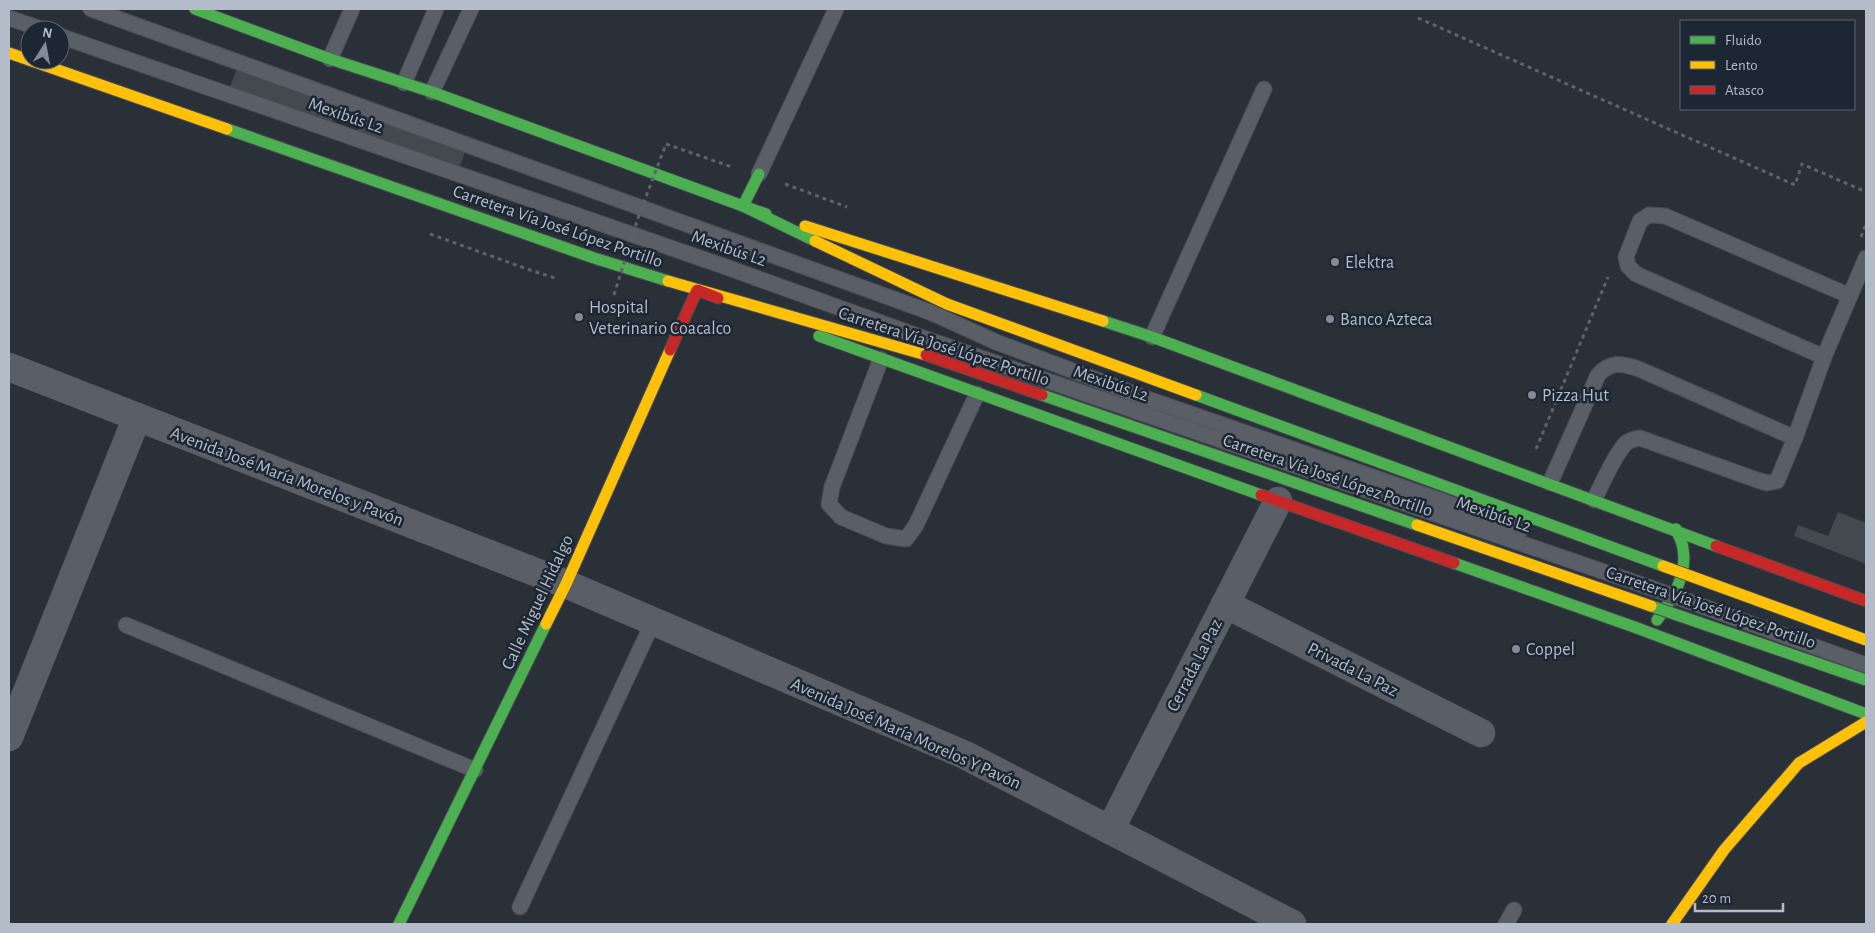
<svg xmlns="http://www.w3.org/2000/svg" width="1875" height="933" font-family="'Alegreya Sans',sans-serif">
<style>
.building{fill:#444950}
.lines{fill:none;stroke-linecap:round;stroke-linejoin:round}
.lane-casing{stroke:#484c53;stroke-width:17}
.street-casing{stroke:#484c53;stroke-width:29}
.fast-casing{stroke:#484c53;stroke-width:13}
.slow-casing{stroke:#484c53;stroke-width:13}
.jam-casing{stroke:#484c53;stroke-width:13}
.path{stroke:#5d636a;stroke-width:3;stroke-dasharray:4 4;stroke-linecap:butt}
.lane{stroke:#5a5e66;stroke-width:15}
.street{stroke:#5a5e66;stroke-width:28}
.fast{stroke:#4caf50;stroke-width:11}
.slow{stroke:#ffc107;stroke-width:11}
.jam{stroke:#c62828;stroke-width:11}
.lane-bridge-casing{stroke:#484c53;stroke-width:17;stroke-linecap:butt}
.fast-bridge-casing{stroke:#484c55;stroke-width:13;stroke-linecap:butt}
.slow-bridge-casing{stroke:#484c55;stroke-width:13;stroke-linecap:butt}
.jam-bridge-casing{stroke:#484c55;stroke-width:13;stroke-linecap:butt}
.path-bridge{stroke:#5d636a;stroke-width:3;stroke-dasharray:4 4;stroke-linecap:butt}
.lane-bridge{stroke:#5a5e66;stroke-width:15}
.fast-bridge{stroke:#4caf50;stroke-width:11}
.slow-bridge{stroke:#ffc107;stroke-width:11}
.jam-bridge{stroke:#c62828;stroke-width:11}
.poi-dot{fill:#848b96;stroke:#1d2633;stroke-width:2}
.labels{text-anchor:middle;stroke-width:5;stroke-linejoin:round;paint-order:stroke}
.street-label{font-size:18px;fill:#b4bcc9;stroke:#1d2633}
.poi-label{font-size:18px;fill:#b4bcc9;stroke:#1d2633;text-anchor:start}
</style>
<rect width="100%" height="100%" fill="#2a3038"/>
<g class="building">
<path d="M 240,60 L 341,96 L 331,126 L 229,90 Z"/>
<path d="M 367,105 L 469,142 L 458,171 L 356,135 Z"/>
<path d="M 1838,512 L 1866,523 L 1866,564 L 1794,536 L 1798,525 L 1828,536 Z"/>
</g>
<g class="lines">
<g class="lane-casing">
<g id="lane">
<path d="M 91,9 L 927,311 L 941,317"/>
<path d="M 9,18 L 44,30"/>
<path d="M 60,36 L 726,267 L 929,340"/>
<path d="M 330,59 L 352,9"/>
<path d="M 404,83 L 436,9"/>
<path d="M 432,92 L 471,9"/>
<path d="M 759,174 L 836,9"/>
<path d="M 1152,337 L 1264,89"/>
<path d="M 1824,357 L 1636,274 L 1628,266 L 1626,257 L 1640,221 L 1649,215 L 1665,216 L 1850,296"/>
<path d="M 881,359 L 832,487 L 829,504 L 841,517 L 886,536 L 906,539 L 916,525 L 977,394"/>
<path d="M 1550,483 L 1598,375 C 1611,361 1621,363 1639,369 L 1795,438"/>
<path d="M 1594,500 C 1603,482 1613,458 1625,444 C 1629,440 1634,439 1640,438 L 1757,480 L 1767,483 L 1777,481 L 1795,438 L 1824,357 L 1866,258"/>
<path d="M 126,625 L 475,770"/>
<path d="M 520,907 L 653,622"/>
<path d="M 1506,924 L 1514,910"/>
</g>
</g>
<g class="street-casing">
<g id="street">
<path d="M 9,367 L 566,584 L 965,755 L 1292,924"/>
<path d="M 1225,604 L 1481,733"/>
<path d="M 9,737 L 137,417"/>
<path d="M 1110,830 L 1278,501"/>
</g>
</g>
<g class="fast-casing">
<g id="fast">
<path d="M 195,9 L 330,59 L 432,92 L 743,206 L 815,241"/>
<path d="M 227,129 L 594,258 L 668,281"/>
<path d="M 759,174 L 743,206 L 766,214"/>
<path d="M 1103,321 L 1152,337 L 1716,546"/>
<path d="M 819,336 L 1261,495"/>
<path d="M 1454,563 L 1637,628 L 1866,714"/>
<path d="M 1657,620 C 1672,600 1688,575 1683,548 C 1682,541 1678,535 1676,529"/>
<path d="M 399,924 L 546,624"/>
</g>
</g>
<g class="slow-casing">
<g id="slow">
<path d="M 9,53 L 227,129"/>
<path d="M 805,226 L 1103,321"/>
<path d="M 815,241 L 947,304"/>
<path d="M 668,281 L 926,355"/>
<path d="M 546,624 L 566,584 L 670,350"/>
<path d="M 1672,924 L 1724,850 L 1799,763 L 1866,722"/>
</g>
</g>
<g class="jam-casing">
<g id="jam">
<path d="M 670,350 L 697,290 L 718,298"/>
<path d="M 1261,495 L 1454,563"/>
<path d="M 1716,546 L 1866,601"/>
</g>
</g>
<g class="path">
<path d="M 1418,18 L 1795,185 L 1802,164 L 1866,192"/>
<path d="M 666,144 L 732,167"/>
<path d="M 785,184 L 847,207"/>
<path d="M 430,234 L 530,270 L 558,279"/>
<path d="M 1861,237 L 1866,224"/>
<path d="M 1536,449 L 1608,277"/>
</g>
<use href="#lane" class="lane"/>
<use href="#street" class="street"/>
<use href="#fast" class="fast"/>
<use href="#slow" class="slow"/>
<use href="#jam" class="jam"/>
<g class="lane-bridge-casing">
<g id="lane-bridge">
<path d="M 941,317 L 996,342 L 1145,398 L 1523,529"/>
<path d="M 929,340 L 1654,589 L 1866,665"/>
</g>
</g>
<g class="fast-bridge-casing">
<g id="fast-bridge">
<path d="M 1042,395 L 1417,525"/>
<path d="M 1196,395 L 1663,566"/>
<path d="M 1651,606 L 1866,680"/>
</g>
</g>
<g class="slow-bridge-casing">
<g id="slow-bridge">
<path d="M 947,304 L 1196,395"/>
<path d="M 1417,525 L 1651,606"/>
<path d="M 1663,566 L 1866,640"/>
</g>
</g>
<g class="jam-bridge-casing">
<path id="jam-bridge" d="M 926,355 L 1042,395"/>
</g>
<path class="path-bridge" d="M 614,295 L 639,215 L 666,144"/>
<use href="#lane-bridge" class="lane-bridge"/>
<use href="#fast-bridge" class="fast-bridge"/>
<use href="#slow-bridge" class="slow-bridge"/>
<use href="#jam-bridge" class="jam-bridge"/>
</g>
<g class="poi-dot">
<circle cx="1335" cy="262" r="5"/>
<circle cx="579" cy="317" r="5"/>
<circle cx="1330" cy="319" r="5"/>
<circle cx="1532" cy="395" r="5"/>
<circle cx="1516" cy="649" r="5"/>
</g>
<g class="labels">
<g class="street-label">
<text transform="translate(346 115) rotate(19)" y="6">Mexibús L2</text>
<text transform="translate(558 226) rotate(19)" y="6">Carretera Vía José López Portillo</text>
<text transform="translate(729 248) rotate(19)" y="6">Mexibús L2</text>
<text transform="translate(944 346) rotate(18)" y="6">Carretera Vía José López Portillo</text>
<text transform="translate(1111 383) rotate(19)" y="6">Mexibús L2</text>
<text transform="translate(1328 475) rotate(19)" y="6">Carretera Vía José López Portillo</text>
<text transform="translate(287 476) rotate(21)" y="6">Avenida José María Morelos y Pavón</text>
<text transform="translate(1494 514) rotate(19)" y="6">Mexibús L2</text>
<text transform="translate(537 602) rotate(-65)" y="6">Calle Miguel Hidalgo</text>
<text transform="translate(1711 607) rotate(19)" y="6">Carretera Vía José López Portillo</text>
<text transform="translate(1194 665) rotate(-63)" y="6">Cerrada La Paz</text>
<text transform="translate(1353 669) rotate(27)" y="6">Privada La Paz</text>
<text transform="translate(906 733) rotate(24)" y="6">Avenida José María Morelos Y Pavón</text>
</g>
<g class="poi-label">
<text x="1345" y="268">Elektra</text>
<text x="589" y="313">Hospital<tspan x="589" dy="21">Veterinario Coacalco</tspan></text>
<text x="1340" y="325">Banco Azteca</text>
<text x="1542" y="401">Pizza Hut</text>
<text x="1526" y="655">Coppel</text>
</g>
</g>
<rect width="1875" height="933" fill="none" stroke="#b4bcc9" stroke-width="20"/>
<rect x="1680" y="20" width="175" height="90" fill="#1d2633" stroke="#59626f"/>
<rect x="1690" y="36" width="25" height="8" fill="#4caf50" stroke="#59626f"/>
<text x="1725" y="45" font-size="15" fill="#b4bcc9">Fluido</text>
<rect x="1690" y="61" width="25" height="8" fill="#ffc107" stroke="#59626f"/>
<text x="1725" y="70" font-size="15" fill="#b4bcc9">Lento</text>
<rect x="1690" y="86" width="25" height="8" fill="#c62828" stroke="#59626f"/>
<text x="1725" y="95" font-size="15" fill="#b4bcc9">Atasco</text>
<g transform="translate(45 45) rotate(11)"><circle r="24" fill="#1d2633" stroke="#59626f"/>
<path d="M0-4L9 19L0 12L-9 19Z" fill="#848b96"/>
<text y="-8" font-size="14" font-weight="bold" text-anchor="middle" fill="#b4bcc9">N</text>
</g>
<path d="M1695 903v8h88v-8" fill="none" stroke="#b4bcc9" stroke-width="2.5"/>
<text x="1702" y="903" font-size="15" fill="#b4bcc9" stroke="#1d2633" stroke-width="4" paint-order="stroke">20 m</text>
</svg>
